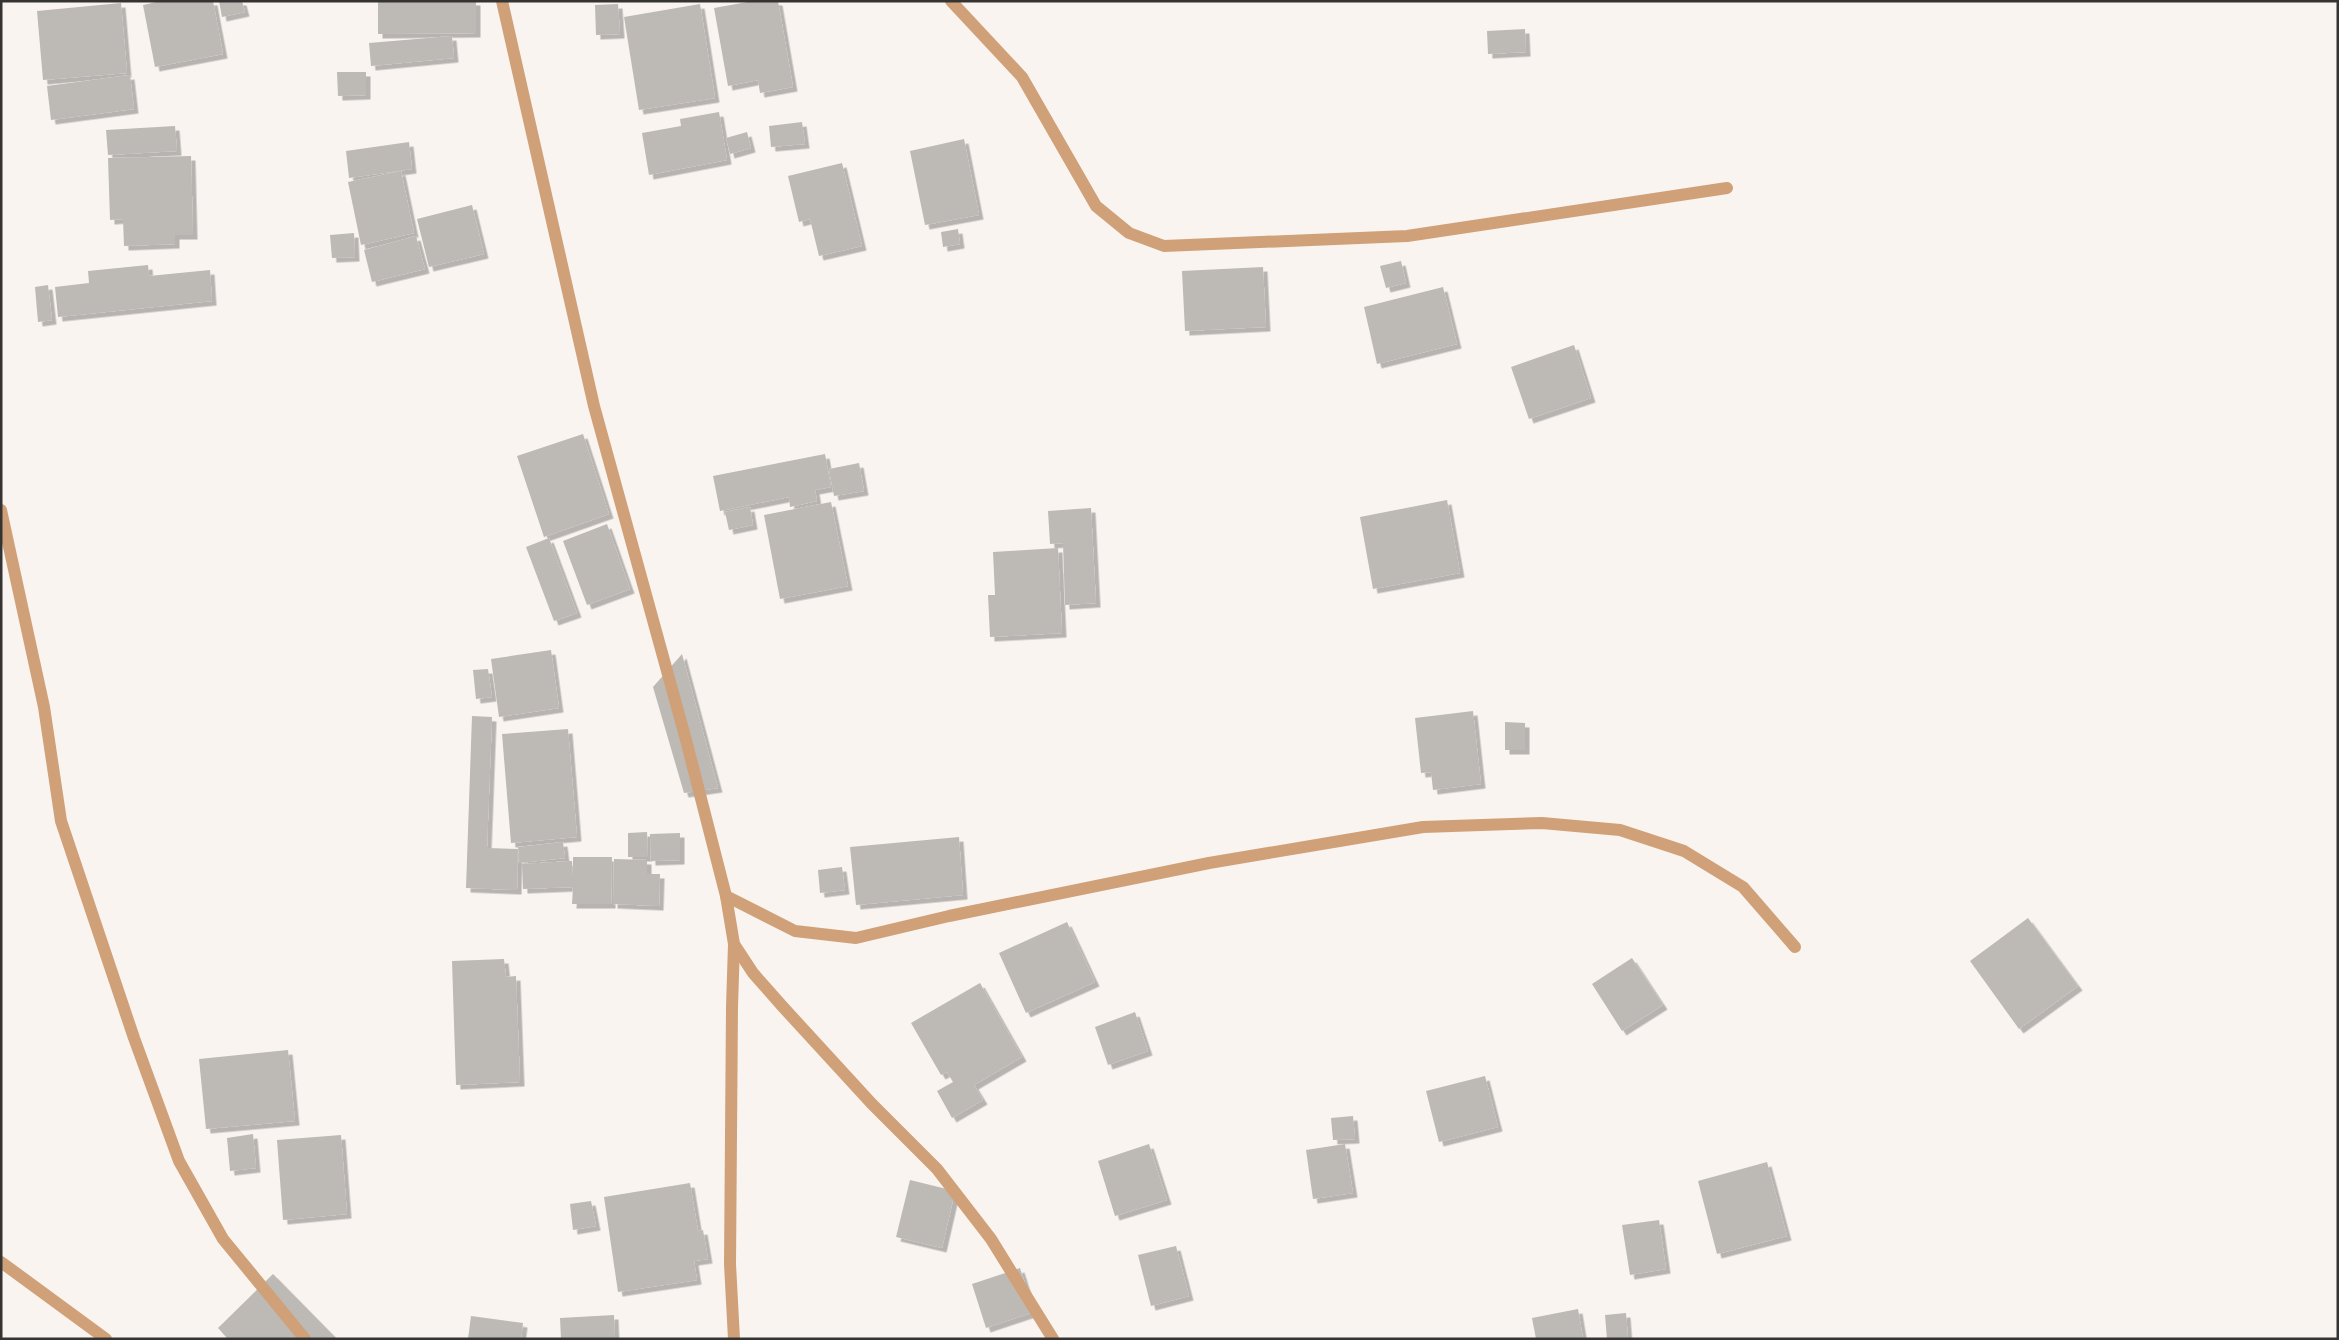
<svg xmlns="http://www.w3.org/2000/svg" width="2339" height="1340" font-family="Rubik,sans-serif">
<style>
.building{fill:#bdb9b5;filter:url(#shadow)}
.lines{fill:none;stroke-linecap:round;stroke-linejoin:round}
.minor{stroke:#d0a178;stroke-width:12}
</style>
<defs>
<filter id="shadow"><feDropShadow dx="4.5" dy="4.5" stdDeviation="0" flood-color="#0004"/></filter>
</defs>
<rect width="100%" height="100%" fill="#f9f4f0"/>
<g class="building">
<path d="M 161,1 L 213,1 L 223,54 L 155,67 L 143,5 Z"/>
<path d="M 219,1 L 242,1 L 245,12 L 222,17 Z"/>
<path d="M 378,1 L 476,1 L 476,33 L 378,34 Z"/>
<path d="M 753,1 L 778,1 L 793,87 L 760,93 L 758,80 L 728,86 L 714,8 Z"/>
<path d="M 121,3 L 127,73 L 43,80 L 37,11 Z"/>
<path d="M 618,4 L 620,34 L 596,35 L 595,5 Z"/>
<path d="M 700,4 L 715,98 L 639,110 L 624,17 Z"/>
<path d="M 1525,29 L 1526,52 L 1488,54 L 1487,31 Z"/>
<path d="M 452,36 L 454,58 L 371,66 L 369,43 Z"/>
<path d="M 337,72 L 366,72 L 366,95 L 338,96 Z"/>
<path d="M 130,75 L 134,109 L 51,120 L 47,86 Z"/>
<path d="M 719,112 L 727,160 L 649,175 L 642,133 L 681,126 L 680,119 Z"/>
<path d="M 802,122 L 805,144 L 771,147 L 769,126 Z"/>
<path d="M 175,126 L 177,151 L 108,155 L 106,130 Z"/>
<path d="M 747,132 L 751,148 L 730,154 L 726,138 Z"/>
<path d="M 964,139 L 979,215 L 925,225 L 910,151 Z"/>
<path d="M 409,142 L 412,169 L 349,178 L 346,151 Z"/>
<path d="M 191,156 L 193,235 L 175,235 L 175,244 L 124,246 L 123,219 L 110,220 L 108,158 Z"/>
<path d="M 842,163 L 862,246 L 819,256 L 810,219 L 799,222 L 788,176 Z"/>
<path d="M 401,171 L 414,233 L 361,245 L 348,182 Z"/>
<path d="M 472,205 L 484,254 L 429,267 L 417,219 Z"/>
<path d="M 958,229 L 960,244 L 943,247 L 941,232 Z"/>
<path d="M 354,233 L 355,257 L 332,258 L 330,235 Z"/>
<path d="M 416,236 L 425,269 L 372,282 L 364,250 Z"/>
<path d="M 1401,261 L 1406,283 L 1386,288 L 1380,266 Z"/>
<path d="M 148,265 L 149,276 L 210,270 L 212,301 L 58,317 L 55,287 L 89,283 L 88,271 Z"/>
<path d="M 1263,267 L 1266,327 L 1185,331 L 1182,271 Z"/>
<path d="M 48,285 L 52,320 L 38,322 L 35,287 Z"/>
<path d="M 1443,287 L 1457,344 L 1377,364 L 1364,307 Z"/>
<path d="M 1574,345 L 1591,398 L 1529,419 L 1511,367 Z"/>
<path d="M 583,434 L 609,514 L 544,537 L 517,456 Z"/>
<path d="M 825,454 L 831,487 L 815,490 L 817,501 L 790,507 L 789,497 L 720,511 L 713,476 Z"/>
<path d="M 859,463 L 864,491 L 834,496 L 829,469 Z"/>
<path d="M 1447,500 L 1460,573 L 1373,589 L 1360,517 Z"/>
<path d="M 831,502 L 848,586 L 780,599 L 764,515 Z"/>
<path d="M 750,507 L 753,525 L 729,530 L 725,512 Z"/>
<path d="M 1091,508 L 1096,603 L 1065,605 L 1063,543 L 1050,544 L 1048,511 Z"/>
<path d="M 607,524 L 630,589 L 587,605 L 563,541 Z"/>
<path d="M 549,538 L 577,613 L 554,621 L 526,547 Z"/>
<path d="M 1058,548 L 1062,633 L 990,637 L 988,595 L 995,595 L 993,552 Z"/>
<path d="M 551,650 L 559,708 L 499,717 L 491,659 Z"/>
<path d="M 682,654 L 718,788 L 684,793 L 653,687 Z"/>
<path d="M 488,669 L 492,697 L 476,699 L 473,670 Z"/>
<path d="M 1473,711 L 1481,784 L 1433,790 L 1431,772 L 1421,773 L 1415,718 Z"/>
<path d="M 472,716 L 492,717 L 487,848 L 518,849 L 517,890 L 466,888 Z"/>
<path d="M 1505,722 L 1525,723 L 1525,750 L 1505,750 Z"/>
<path d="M 568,729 L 577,837 L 511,843 L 502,734 Z"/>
<path d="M 647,832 L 648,857 L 628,857 L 628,833 Z"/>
<path d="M 680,833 L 680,860 L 651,861 L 650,834 Z"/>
<path d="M 959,837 L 963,895 L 856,905 L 850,847 Z"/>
<path d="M 563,842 L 565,858 L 519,863 L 518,847 Z"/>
<path d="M 573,857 L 612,857 L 611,904 L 572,904 L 573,887 L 523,889 L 522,864 L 572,861 L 573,879 Z"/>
<path d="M 614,859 L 647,860 L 647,874 L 660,874 L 659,906 L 613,904 Z"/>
<path d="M 842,867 L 845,890 L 820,893 L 818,870 Z"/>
<path d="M 2028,918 L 2078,986 L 2019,1029 L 1970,961 Z"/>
<path d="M 1067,922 L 1095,982 L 1026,1013 L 999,953 Z"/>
<path d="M 1632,958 L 1663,1005 L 1622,1031 L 1592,984 Z"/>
<path d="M 504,959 L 506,977 L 516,976 L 520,1082 L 456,1085 L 452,961 Z"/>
<path d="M 980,983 L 1022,1057 L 974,1085 L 983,1100 L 952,1118 L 937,1091 L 953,1082 L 947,1072 L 941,1075 L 911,1023 Z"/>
<path d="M 1135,1012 L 1148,1051 L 1108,1065 L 1095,1027 Z"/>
<path d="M 288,1050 L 295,1121 L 206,1129 L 199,1059 Z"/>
<path d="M 1485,1076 L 1498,1127 L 1439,1142 L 1426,1091 Z"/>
<path d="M 1353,1116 L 1355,1139 L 1333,1140 L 1331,1118 Z"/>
<path d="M 253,1134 L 256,1168 L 230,1171 L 227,1138 Z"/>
<path d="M 341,1135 L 347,1214 L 283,1220 L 277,1140 Z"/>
<path d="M 1149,1144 L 1167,1200 L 1115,1216 L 1098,1161 Z"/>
<path d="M 1345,1144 L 1353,1193 L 1313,1199 L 1306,1150 Z"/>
<path d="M 1767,1162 L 1787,1236 L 1717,1254 L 1698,1181 Z"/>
<path d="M 910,1180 L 955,1191 L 942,1248 L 896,1237 Z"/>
<path d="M 690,1183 L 698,1231 L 703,1230 L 708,1259 L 694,1261 L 697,1280 L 618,1292 L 604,1197 Z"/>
<path d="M 591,1201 L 596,1226 L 573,1230 L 570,1204 Z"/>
<path d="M 1659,1220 L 1666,1269 L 1630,1275 L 1622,1225 Z"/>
<path d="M 1176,1246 L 1189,1296 L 1151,1306 L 1138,1255 Z"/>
<path d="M 1020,1268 L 1034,1312 L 986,1328 L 972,1284 Z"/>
<path d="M 273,1274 L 336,1338 L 335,1339 L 228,1339 L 218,1328 Z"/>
<path d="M 1578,1309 L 1583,1339 L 1536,1339 L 1532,1318 Z"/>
<path d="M 1626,1313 L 1628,1339 L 1607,1339 L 1605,1315 Z"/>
<path d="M 614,1315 L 615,1339 L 561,1339 L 560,1318 Z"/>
<path d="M 471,1316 L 523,1323 L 521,1339 L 468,1339 Z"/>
</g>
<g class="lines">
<g class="minor">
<path d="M 502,1 L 594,406 L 686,740 L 726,896 L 734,944 L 753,973 L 783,1007 L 872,1104 L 937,1169 L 991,1239 L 1053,1339"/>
<path d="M 951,1 L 1022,77 L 1096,206 L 1129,233 L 1164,246 L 1407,236 L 1727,188"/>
<path d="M 1,510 L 44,707 L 61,821 L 134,1038 L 179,1161 L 223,1239 L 305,1339"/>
<path d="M 726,896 L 795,931 L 856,938 L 949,916 L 1209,863 L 1423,827 L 1542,823 L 1620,830 L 1684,851 L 1743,887 L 1795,947"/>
<path d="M 1,1262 L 106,1339"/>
<path d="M 734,1339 L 730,1264 L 732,1007 L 734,944"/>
</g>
</g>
<rect width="2339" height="1340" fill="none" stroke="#363433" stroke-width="5"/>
</svg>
